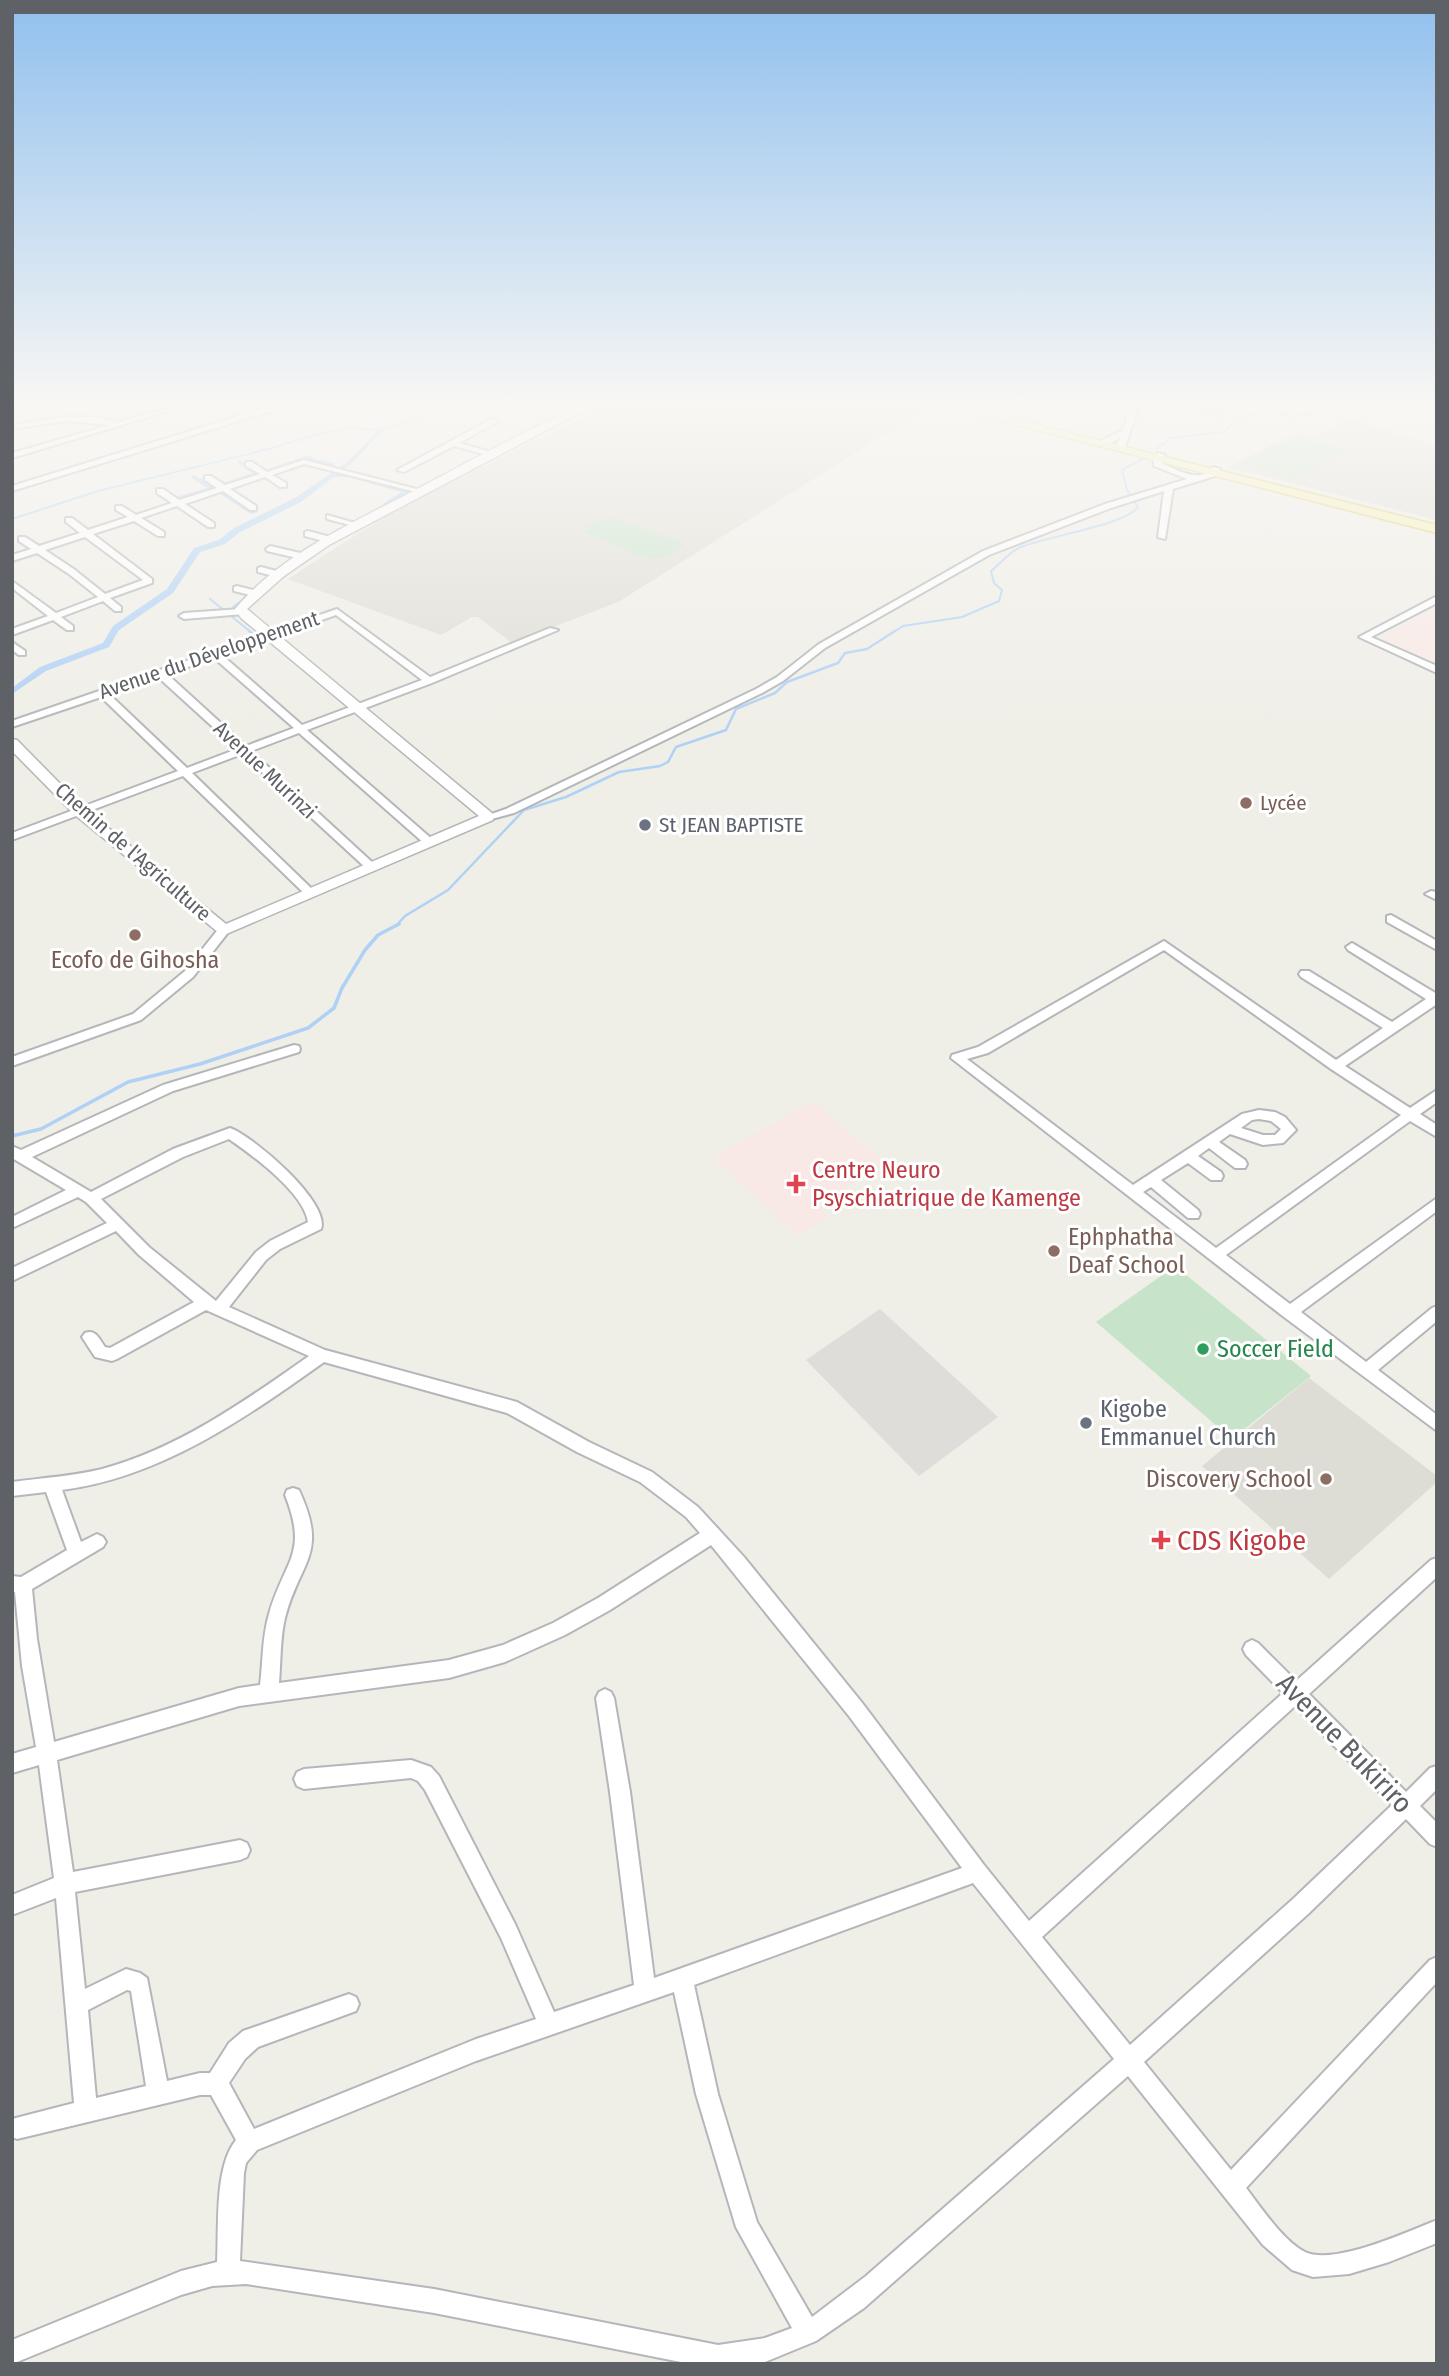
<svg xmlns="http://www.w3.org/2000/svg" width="1449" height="2376" font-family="'Fira Sans Condensed',sans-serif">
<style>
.industrial{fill:#deddd9}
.education{fill:#deddd5}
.medical{fill:#f9e9e6}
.green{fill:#c7e3c9}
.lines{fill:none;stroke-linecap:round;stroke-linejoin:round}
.stream-far2{stroke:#b0d1f6;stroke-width:2}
.stream-far1{stroke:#b0d1f6;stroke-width:2.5}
.stream{stroke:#b0d1f6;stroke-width:3.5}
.canal{fill:#b0d1f6;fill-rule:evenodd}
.minor-casing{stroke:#b4b6ba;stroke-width:4}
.tertiary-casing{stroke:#b4b6ba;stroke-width:3}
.primary-casing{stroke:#e2cc6d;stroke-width:3}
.minor{fill:#fff;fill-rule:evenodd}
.tertiary{fill:#fff;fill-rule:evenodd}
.primary{fill:#f6f2b5;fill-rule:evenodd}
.education-dot{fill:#8d6e63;stroke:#fff;stroke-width:2.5}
.worship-dot{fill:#6b7280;stroke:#fff;stroke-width:2.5}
.health-dot{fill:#e0444e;stroke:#fff;stroke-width:2.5}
.leisure-dot{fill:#2e9e5b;stroke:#fff;stroke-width:2.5}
.labels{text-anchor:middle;stroke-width:6;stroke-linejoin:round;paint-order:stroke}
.far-street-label{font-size:21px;fill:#5e6165;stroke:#fff}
.far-education-label{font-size:21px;fill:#785e54;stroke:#fff;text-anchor:start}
.far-worship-label{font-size:21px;fill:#5b616d;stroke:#fff;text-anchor:start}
.education-label{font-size:24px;fill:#785e54;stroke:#fff}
.health-label{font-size:24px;fill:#be3a42;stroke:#fff;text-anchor:start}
.leisure-label{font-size:24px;fill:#27864d;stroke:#fff;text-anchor:start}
.worship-label{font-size:24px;fill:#5b616d;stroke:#fff;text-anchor:start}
.near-health-label{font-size:28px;fill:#be3a42;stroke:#fff;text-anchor:start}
.near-street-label{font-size:28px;fill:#5e6165;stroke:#fff}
</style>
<rect width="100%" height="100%" fill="#efeee7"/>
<path class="industrial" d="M 880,1309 L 998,1417 L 919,1476 L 806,1360 Z"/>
<g class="education">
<path d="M 612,402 L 905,402 L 928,407 L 618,602 L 512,643 L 478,617 L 472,617 L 441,635 L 288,579 L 365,529 L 421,497 Z"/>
<path d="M 1153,402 L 1224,402 L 1239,406 L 1219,418 Z"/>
<path d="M 1349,418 L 1437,446 L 1437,520 L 1228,467 L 1297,432 L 1313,437 Z"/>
<path d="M 1309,1378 L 1437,1476 L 1437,1482 L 1329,1579 L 1202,1466 Z"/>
</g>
<g class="medical">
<path d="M 1437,608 L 1437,668 L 1376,640 Z"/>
<path d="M 813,1101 L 885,1163 L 816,1205 L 829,1217 L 797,1236 L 713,1157 Z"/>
</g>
<g class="green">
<path d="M 1296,434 L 1348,451 L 1294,480 L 1241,462 Z"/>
<path d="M 615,519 L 680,542 L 683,545 L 671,556 L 649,559 L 583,532 L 599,521 Z"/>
<path d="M 1175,1266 L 1311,1376 L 1232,1439 L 1096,1322 Z"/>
</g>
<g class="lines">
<g class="stream-far2">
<path d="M 484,416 L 493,418 L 492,421"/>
<path d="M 1157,449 L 1170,438 L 1224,432 L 1240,418 L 1266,411 L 1289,416 L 1315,414 L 1339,402"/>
<path d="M 12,519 L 98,491 L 269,449 L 314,435 L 351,428 L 381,430 L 424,417 L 439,406 L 452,402"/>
<path d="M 210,599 L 252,633"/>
<path d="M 233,607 L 249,595"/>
<path d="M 892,633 L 903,626 L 962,617 L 999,601 L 1002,590 L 994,583 L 991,571 C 1000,564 1010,551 1021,547 C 1044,537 1126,525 1138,507 L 1127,490 L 1122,470 L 1146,457"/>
</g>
<g class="stream-far1">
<path d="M 249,631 L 254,635"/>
<path d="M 396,926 L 405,916 L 448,890 L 524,810 L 566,797 L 619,772 L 660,766 L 668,762 L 676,747 L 726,730 L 736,709 L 775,693 L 787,682 L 838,663 L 845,653 L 867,649 L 895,631"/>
</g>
<path class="stream" d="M 12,1136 L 41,1129 L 128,1082 L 200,1064 L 308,1028 L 334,1008 L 342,988 L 365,950 L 378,935 L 399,924"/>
<g class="canal">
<path d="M 381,428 L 384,430 L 383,431 L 351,464 L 340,473 L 349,473 L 409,490 L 409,492 L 387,507 L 383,505 L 384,503 L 401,492 L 349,477 L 334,477 L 301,502 L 240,532 L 225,544 L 200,552 L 173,593 L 119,630 L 109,647 L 46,671 L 12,694 L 12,688 L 40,667 L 103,643 L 113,626 L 167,589 L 194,548 L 219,540 L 234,528 L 295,498 L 347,462 Z"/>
<path d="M 306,456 L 336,464 L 330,468 L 306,460 L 265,473 L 262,471 Z"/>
<path d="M 240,460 L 259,473 L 259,475 L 220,486 L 220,484 L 252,473 L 238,463 L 238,461 Z"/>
<path d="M 194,475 L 217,488 L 173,502 L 173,498 L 207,488 L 192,478 L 191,477 Z"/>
<path d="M 219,490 L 223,490 L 258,512 L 251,514 L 220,494 L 208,498 L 204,496 Z"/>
</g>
<g class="minor-casing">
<g id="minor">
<path d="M 188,402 L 198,402 L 12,458 L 12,453 L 110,425 L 65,421 L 12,429 L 12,425 L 65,417 L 92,417 L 119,422 Z"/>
<path d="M 329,402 L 348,402 L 265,413 L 12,491 L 12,486 L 261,409 Z"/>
<path d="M 1132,402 L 1140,402 L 1125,447 L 1118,450 L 1114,448 L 1121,437 L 1105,446 L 1099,446 L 1099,442 L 1123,430 Z"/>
<path d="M 492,419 L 499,421 L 459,443 L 491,452 L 491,456 L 454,446 L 404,472 L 397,470 Z"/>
<path d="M 1158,453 L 1165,455 L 1161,463 C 1177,469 1199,485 1213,467 L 1220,469 L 1215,476 L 1173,489 L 1165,539 L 1158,537 L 1164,491 L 1111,508 L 989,555 L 825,648 L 783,681 L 762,693 L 514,813 L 488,820 L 483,817 L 506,809 L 756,689 L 777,677 L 819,644 L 983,551 L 1105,504 L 1187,479 L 1154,466 L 1153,459 Z"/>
<path d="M 304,460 L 424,491 L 420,493 L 304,464 L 272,475 L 286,483 L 286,487 L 280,487 L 265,477 L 230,489 L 256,506 L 256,510 L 250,510 L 223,491 L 185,504 L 214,523 L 214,527 L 208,527 L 177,506 L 141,518 L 164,532 L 164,536 L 158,536 L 134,521 L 93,534 L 152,579 L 152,583 L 110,598 L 121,607 L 121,611 L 115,611 L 103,601 L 61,617 L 73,626 L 73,630 L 67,630 L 53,620 L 12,635 L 12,629 L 48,616 L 12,588 L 12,581 L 56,613 L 98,597 L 69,574 L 37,553 L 12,561 L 12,555 L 31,549 L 19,541 L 19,537 L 25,537 L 39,546 L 80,533 L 66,522 L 66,518 L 72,518 L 88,530 L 128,517 L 116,510 L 116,506 L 122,506 L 136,515 L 172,503 L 157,493 L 157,489 L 163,489 L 179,500 L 217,488 L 205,480 L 205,476 L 211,476 L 225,485 L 260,474 L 246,466 L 246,462 L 252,462 L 267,472 ZM 85,537 L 143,580 L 105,594 L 75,570 L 45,550 Z"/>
<path d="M 327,515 L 362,525 L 358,527 L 327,519 Z"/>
<path d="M 308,531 L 334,538 L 335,540 L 331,543 L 305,536 L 305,532 Z"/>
<path d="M 270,546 L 309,555 L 310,557 L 306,560 L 267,551 L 266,549 Z"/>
<path d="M 261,567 L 284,573 L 285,575 L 281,578 L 258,572 L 258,568 Z"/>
<path d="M 237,586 L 261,592 L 262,594 L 258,597 L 234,591 L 234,587 Z"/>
<path d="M 1437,596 L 1437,603 L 1371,637 L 1437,666 L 1437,673 L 1359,637 Z"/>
<path d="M 241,609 L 246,612 L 244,614 L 184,619 L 179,616 L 184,613 Z"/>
<path d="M 337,609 L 430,677 L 550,628 L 558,630 L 432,683 L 307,730 L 433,840 L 433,844 L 425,844 L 299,733 L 251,751 L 374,864 L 374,868 L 366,868 L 242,754 L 192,773 L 313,890 L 313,894 L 305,894 L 183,776 L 12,840 L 12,833 L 178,771 L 101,697 L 12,727 L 12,721 ZM 336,615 L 422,680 L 302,725 L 222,655 ZM 214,658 L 294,728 L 246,746 L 167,674 ZM 158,677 L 237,749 L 187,768 L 109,694 Z"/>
<path d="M 12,642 L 25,651 L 25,655 L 19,655 L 12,650 Z"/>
<path d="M 1431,891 L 1437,892 L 1437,900 L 1425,894 Z"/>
<path d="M 1391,915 L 1437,941 L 1437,950 L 1387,922 L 1387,916 Z"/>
<path d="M 224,926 L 230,930 L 193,977 L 141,1020 L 12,1066 L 12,1057 L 133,1014 L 185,971 L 220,927 Z"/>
<path d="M 1164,941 L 1336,1060 L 1383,1028 L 1301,977 L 1299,974 L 1301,971 L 1309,971 L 1392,1022 L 1426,999 L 1348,950 L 1346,947 L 1352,943 L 1437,994 L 1437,1004 L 1345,1066 L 1410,1108 L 1437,1090 L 1437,1102 L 1420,1114 L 1437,1125 L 1437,1137 L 1410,1121 L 1226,1255 L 1290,1304 L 1437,1198 L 1437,1211 L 1301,1312 L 1366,1362 L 1432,1308 L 1437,1306 L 1437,1321 L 1378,1370 L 1437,1415 L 1437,1431 L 1284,1317 L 951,1058 L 952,1055 L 978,1047 ZM 1164,950 L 1331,1069 L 1401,1115 L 1216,1248 L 1143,1192 L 1151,1187 L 1188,1218 L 1198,1218 L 1200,1214 L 1198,1210 L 1161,1180 L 1188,1163 L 1211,1180 L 1221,1180 L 1223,1176 L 1221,1172 L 1198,1156 L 1209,1148 L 1235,1168 L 1245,1168 L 1247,1164 L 1245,1160 L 1219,1142 L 1230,1134 L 1263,1145 L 1283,1143 L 1296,1130 L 1285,1117 L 1275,1112 L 1259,1110 L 1242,1114 L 1133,1185 L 967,1059 L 988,1053 ZM 1259,1119 L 1271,1121 L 1281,1129 L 1275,1135 L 1263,1135 L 1241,1128 L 1252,1120 Z"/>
<path d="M 294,1045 L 299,1046 L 300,1049 L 299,1052 L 173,1091 L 32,1157 L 91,1192 L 173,1149 L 230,1128 C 253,1136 331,1203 321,1229 L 280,1249 L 266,1260 L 229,1307 L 325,1350 L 517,1402 L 589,1442 L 652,1472 L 698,1507 L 744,1557 L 863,1704 L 984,1865 L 1029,1921 L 1283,1693 L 1246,1655 L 1243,1649 L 1246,1643 L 1252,1640 L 1258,1643 L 1296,1681 L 1431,1560 L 1437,1558 L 1437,1577 L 1309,1694 L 1406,1792 L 1430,1768 L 1437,1766 L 1437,1789 L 1420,1806 L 1437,1823 L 1437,1847 L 1430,1844 L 1406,1819 L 1308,1914 L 1144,2062 L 1231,2170 L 1430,1960 L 1437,1957 L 1437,1982 L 1246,2188 C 1261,2207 1283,2241 1305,2252 C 1334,2266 1409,2231 1437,2220 L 1437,2243 L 1389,2262 L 1349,2274 L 1313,2277 L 1292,2270 L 1263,2245 L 1128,2076 L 864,2308 L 816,2341 L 765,2362 L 691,2364 L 434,2313 L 246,2284 L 212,2286 L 181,2295 L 12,2364 L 12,2340 L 181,2271 L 217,2262 C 219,2227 214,2167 236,2140 L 211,2095 L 200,2095 L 17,2139 L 12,2137 L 12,2119 L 74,2103 L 56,1898 L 12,1915 L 12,1895 L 54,1878 L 39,1765 L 12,1773 L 12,1754 L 36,1747 L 22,1666 L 15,1592 L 12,1592 L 12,1576 L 21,1577 L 67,1550 L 46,1492 L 12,1496 L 12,1482 C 42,1478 73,1476 102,1469 C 179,1448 245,1401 309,1356 L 206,1310 L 117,1359 L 112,1361 L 95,1357 L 82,1337 L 85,1333 C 96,1329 99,1339 105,1347 L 110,1348 L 194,1302 L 139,1255 L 116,1231 L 12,1281 L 12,1268 L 107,1223 L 86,1202 L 78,1197 L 12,1228 L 12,1217 L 66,1190 L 12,1158 L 12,1146 L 21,1150 L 163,1085 ZM 229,1139 C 252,1155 304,1193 308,1222 L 270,1241 L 256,1252 L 216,1301 L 149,1247 L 101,1199 L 183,1157 ZM 324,1362 L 507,1413 L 577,1452 L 640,1482 L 686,1517 L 700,1533 L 598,1598 L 553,1623 L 503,1645 L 449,1660 L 279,1683 C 281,1661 280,1639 285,1618 C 300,1560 329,1555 299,1490 L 293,1488 L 287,1490 L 285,1495 C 309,1555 284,1560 269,1614 C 262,1637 263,1662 260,1685 L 239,1688 L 54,1742 L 37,1639 L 32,1589 L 103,1547 L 106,1542 L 103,1537 L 97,1534 L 81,1542 L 62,1490 C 161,1477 244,1419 324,1362 ZM 711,1545 L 849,1716 L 962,1868 L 654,1978 L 630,1792 L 614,1698 L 611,1692 L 605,1689 L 599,1692 L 596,1698 L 610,1792 L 634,1985 L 554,2012 L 515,1924 L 439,1776 L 431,1767 L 411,1760 L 304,1769 L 297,1772 L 294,1779 L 297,1786 L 304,1789 L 411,1778 L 418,1781 L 425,1790 L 501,1938 L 536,2019 L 476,2039 L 254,2129 L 229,2083 L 245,2059 L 258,2047 L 356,2011 L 359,2004 L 356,1997 L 349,1994 L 243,2031 L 229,2043 L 210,2073 L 200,2073 L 167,2081 L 147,1978 L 140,1973 L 126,1969 L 85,1989 L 75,1892 L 240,1860 L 247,1857 L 250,1850 L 247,1843 L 240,1840 L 73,1872 L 57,1760 L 239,1706 L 449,1678 L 505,1662 L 565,1635 L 610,1610 ZM 1295,1706 L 1392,1805 L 1293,1899 L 1130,2045 L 1042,1937 ZM 973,1883 L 1114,2059 L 866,2276 L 812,2317 L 757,2222 L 718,2094 L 694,1985 ZM 127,1990 L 131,1991 L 146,2086 L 96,2098 L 88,2010 ZM 674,1992 L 696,2094 L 736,2227 L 792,2328 L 765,2338 L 718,2345 L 434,2289 L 240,2261 L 244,2173 L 246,2163 L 257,2150 L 476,2061 Z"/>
</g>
</g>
<g class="tertiary-casing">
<path id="tertiary" d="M 589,402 L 600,402 L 329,545 L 284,576 L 247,609 L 493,814 L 493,820 L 224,935 L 219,933 L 74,814 L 12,751 L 12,739 L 17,740 L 84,808 L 226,924 L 479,816 L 241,618 L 235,609 C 282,553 355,522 417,489 C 474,459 530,428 589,402 Z"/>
</g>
<g class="primary-casing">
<path id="primary" d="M 928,402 L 946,402 L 1437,525 L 1437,533 Z"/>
</g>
<use href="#minor" class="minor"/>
<use href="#tertiary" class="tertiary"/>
<use href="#primary" class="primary"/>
</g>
<linearGradient id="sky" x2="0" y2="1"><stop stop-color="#91c0ee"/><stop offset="0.55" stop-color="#f8f7f4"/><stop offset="1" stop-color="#f8f7f4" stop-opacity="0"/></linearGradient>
<rect width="1449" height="734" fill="url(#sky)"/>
<g class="education-dot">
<circle cx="1246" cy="803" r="7"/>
<circle cx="135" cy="935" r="7"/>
<circle cx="1054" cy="1251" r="7"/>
<circle cx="1326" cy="1479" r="7"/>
</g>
<g class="worship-dot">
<circle cx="645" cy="825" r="7"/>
<circle cx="1086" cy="1423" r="7"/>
</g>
<g class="health-dot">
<path d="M792.5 1173.5h7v7h7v7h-7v7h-7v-7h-7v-7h7z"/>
<path d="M1157.5 1529.5h7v7h7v7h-7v7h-7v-7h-7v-7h7z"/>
</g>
<circle class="leisure-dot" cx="1203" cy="1349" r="7"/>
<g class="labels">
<g class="far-street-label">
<text transform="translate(209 655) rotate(-19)" y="7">Avenue du Développement</text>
<text transform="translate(265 770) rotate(43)" y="7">Avenue Murinzi</text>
<text transform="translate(133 852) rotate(41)" y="7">Chemin de l'Agriculture</text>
</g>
<g class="far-education-label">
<text x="1260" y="810">Lycée</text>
</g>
<g class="far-worship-label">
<text x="659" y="832">St JEAN BAPTISTE</text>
</g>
<g class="education-label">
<text x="135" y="968">Ecofo de Gihosha</text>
<text x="1068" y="1245" text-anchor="start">Ephphatha<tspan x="1068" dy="28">Deaf School</tspan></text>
<text x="1312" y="1487" text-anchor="end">Discovery School</text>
</g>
<g class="health-label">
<text x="812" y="1178">Centre Neuro<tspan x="812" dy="28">Psyschiatrique de Kamenge</tspan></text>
</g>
<g class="leisure-label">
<text x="1217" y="1357">Soccer Field</text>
</g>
<g class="worship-label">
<text x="1100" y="1417">Kigobe<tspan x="1100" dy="28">Emmanuel Church</tspan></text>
</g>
<g class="near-health-label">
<text x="1177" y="1550">CDS Kigobe</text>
</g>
<g class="near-street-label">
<text transform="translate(1345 1743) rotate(46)" y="10">Avenue Bukiriro</text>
</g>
</g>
<rect width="1449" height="2376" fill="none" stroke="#5e6165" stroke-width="28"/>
</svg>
